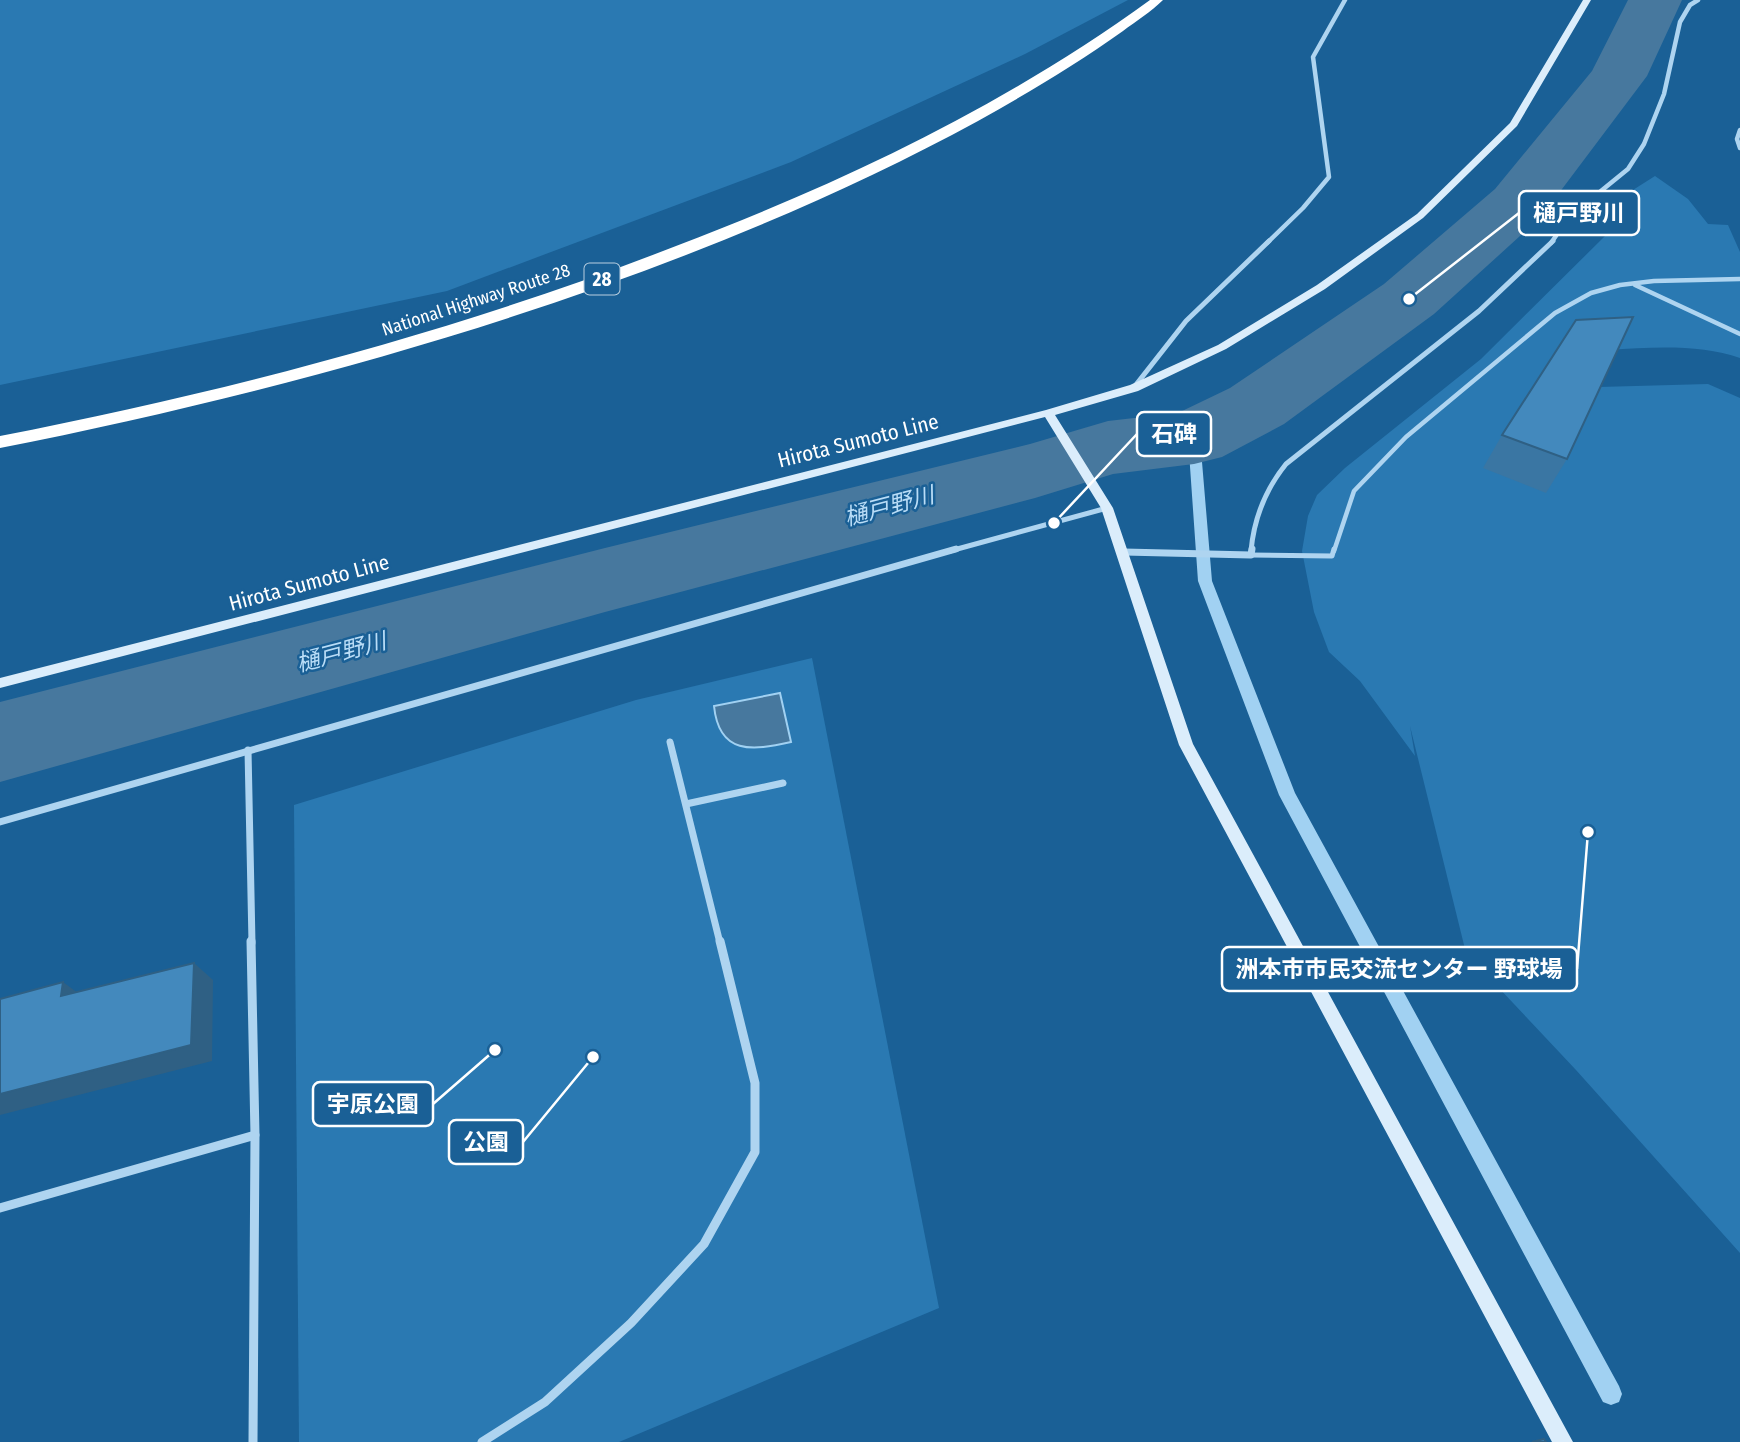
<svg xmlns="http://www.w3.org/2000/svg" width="1740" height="1442" font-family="'Fira Sans Condensed','Noto Sans JP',sans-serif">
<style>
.green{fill:#2a79b2}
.water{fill:#47789e;stroke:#a1d1f2;stroke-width:2}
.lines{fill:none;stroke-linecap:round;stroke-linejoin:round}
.stream{fill:#a1d1f2;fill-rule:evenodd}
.river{fill:#47789e;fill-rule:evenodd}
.lane-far1{stroke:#aed4f0;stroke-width:4.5}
.lane{stroke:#aed4f0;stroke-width:5}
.street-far3{stroke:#aed4f0;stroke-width:4.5}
.street-far2{stroke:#aed4f0;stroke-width:5}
.street-far1{stroke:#aed4f0;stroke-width:7}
.street{stroke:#aed4f0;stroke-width:9}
.secondary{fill:#dbedfb;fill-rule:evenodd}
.highway{fill:#fff;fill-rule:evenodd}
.wall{fill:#3a76a3}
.shaded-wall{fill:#2f6084}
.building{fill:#4389bd;stroke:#2f6084;stroke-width:2}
.labels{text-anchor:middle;stroke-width:5;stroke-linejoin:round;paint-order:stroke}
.far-street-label{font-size:18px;fill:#fff;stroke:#1a6096}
.shield{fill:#1a6096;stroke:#bacfe0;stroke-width:2}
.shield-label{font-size:19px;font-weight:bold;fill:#fff}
.street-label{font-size:21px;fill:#fff;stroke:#1a6096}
.water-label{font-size:23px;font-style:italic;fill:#baddf7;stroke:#1a6096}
.leader{fill:none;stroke:#fff;stroke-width:2.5}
.callout-dot{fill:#fff;stroke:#1a6096;stroke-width:2.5}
.callout{fill:#1a6096;stroke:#fff;stroke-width:2.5}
.callout-label{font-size:23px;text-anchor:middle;font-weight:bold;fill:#fff}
</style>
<rect width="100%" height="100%" fill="#1a6096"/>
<g class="green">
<path d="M 0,0 L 1128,0 L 1025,54 L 791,162 L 447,291 L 0,385 Z"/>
<path d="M 1655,176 L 1688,199 L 1708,224 L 1728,225 L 1740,252 L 1740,358 C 1687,339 1613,351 1556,354 L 1599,387 L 1708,384 L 1740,398 L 1740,1253 L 1576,1070 L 1466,953 L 1410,726 L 1415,756 L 1360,681 L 1329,652 L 1314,612 L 1302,551 L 1308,516 L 1317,495 L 1345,468 L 1481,359 L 1606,235 L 1625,195 Z"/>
<path d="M 812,658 L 939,1308 L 619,1442 L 299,1442 L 294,805 L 636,700 Z"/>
</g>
<path class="water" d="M 780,693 L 791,742 C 752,751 719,755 714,706 Z"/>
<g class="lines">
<path class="stream" d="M 1194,434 L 1200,438 L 1212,581 L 1295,793 L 1619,1386 L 1622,1394 L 1619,1402 L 1611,1405 L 1603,1402 L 1279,795 L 1198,581 L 1188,438 Z"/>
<path class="river" d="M 1628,0 L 1682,0 L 1647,76 L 1541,217 L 1434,314 L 1284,424 L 1222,457 L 1194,464 L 1113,474 L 1035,498 L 605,612 L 0,782 L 0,702 L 605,548 L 1030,444 L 1108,421 L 1178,413 L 1230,388 L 1384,284 L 1495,189 L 1592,71 Z"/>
<g class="lane-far1">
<path d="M 1635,285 L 1740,334"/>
<path d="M 1334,551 L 1354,491 L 1406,437 L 1555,313 L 1591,293 L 1620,285 L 1654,281 L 1740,279"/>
</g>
<path class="lane" d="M 1251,555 L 1332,556 L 1334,549"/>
<g class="street-far3">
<path d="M 1740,130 L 1737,139 L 1740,148"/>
<path d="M 1267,243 L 1303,208 L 1329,177 L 1313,57 L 1345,0"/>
<path d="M 1551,243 L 1569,217 L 1628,169 L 1644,144 L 1664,94 L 1680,22 L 1690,5 L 1698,0"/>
</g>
<g class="street-far2">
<path d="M 1135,386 L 1186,321 L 1269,241"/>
<path d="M 950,551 L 1107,508"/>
<path d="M 1251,551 C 1254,518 1265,490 1286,464 L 1479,311 L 1553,241"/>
</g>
<g class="street-far1">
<path d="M 1124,552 L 1251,555 L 1252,549"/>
<path d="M 670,742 L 720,943"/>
<path d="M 248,750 L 252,943"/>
<path d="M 686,804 L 783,783"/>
<path d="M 0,822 L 956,549"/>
</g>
<g class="street">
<path d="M 251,941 L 255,1135 L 253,1442"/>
<path d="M 0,1208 L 255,1135"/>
<path d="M 482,1442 L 545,1402 L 631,1323 L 704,1244 L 755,1152 L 755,1083 L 720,941"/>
</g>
<path class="secondary" d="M 1583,0 L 1591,0 L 1517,126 L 1423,218 L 1325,289 L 1226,349 L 1138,391 L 1055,415 L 1113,508 L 1193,744 L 1573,1442 L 1552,1442 L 1179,745 L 1101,508 L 1045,417 L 0,688 L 0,678 L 1046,410 L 1130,385 L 1218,345 L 1317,285 L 1417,214 L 1510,123 Z"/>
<path class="highway" d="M 1150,0 L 1163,0 C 1151,12 1136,21 1123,31 C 1077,64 1028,93 978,121 C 684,281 328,383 0,448 L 0,436 C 230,391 458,331 676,246 C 844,182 1004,106 1150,0 Z"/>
</g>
<path class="wall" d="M 1502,435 L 1567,459 L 1546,493 L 1483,468 Z"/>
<g class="shaded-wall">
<path d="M 194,963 L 213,980 L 212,1061 L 0,1115 L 0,1094 Z"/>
<path d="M 63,982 L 86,999 L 61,996 Z"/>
</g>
<g class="building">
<path d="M 1633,317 L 1567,459 L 1502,435 L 1576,320 Z"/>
<path d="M 194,963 L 191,1045 L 0,1094 L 0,999 L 63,982 L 61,996 Z"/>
<path d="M 1544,1439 L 1546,1442 L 1532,1442 Z"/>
</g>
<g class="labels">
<g class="far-street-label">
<text transform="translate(476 300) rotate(-18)" y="6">National Highway Route 28</text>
</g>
<rect class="shield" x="584.5" y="263.5" width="35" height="31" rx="5"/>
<g class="shield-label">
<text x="602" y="286">28</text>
</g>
<g class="street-label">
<text transform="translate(858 441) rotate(-14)" y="7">Hirota Sumoto Line</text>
<text transform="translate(309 583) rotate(-15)" y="7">Hirota Sumoto Line</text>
</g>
<g class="water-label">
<text transform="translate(889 506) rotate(-15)" y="8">樋戸野川</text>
<text transform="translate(341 652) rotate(-15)" y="8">樋戸野川</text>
</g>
</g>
<path class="leader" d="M1409 299L1519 213M1054 523L1137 434M1588 832L1577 969M495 1050L433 1104M593 1057L523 1142"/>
<g class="callout-dot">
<circle cx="1409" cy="299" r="7"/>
<circle cx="1054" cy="523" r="7"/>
<circle cx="1588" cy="832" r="7"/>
<circle cx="495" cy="1050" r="7"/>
<circle cx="593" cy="1057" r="7"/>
</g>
<g class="callout">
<rect x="1519" y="191" width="120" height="44" rx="7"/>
<rect x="1137" y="412" width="74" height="44" rx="7"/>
<rect x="1222" y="947" width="355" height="44" rx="7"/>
<rect x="313" y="1082" width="120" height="44" rx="7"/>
<rect x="449" y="1120" width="74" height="44" rx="7"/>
</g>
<g class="callout-label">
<text x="1579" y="221">樋戸野川</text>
<text x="1174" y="442">石碑</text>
<text x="1399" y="977">洲本市市民交流センター 野球場</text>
<text x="373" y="1112">宇原公園</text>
<text x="486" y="1150">公園</text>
</g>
</svg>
